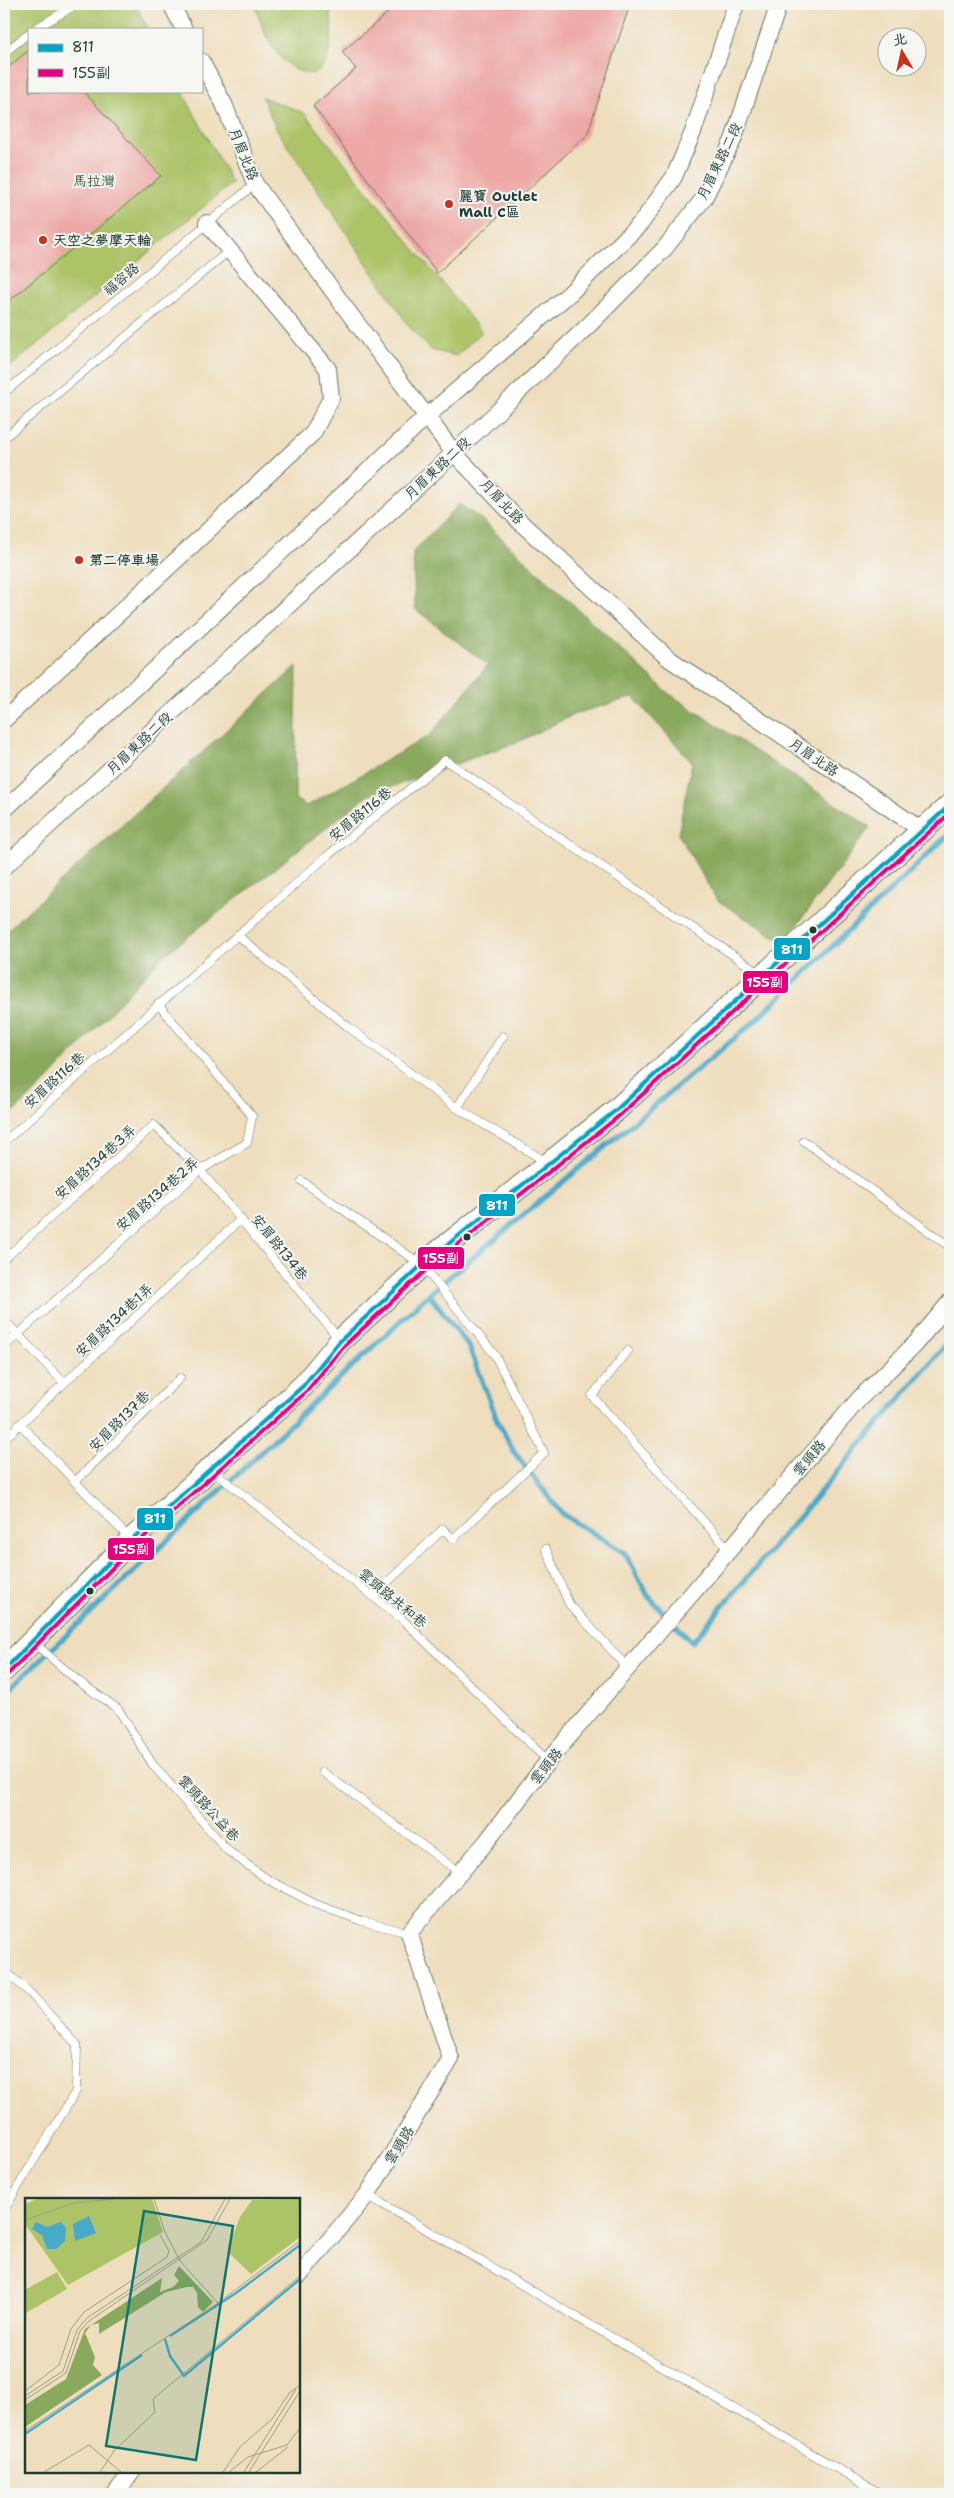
<svg xmlns="http://www.w3.org/2000/svg" width="954" height="2498" font-family="'Shantell Sans','LXGW WenKai TC',sans-serif">
<style>
.green{fill:#acc367;stroke:#66804e}
.forest{fill:#89a95c;stroke:#547348}
.lines{fill:none;stroke-linecap:round;stroke-linejoin:round}
.stream{stroke:#49a9c8;stroke-width:5.5}
.building{fill:#eda7a4}
.lane-casing{stroke:#687564;stroke-width:9}
.street-casing{stroke:#687564;stroke-width:18}
.secondary-casing{stroke:#687564;stroke-width:24}
.lane{stroke:#fff;stroke-width:8}
.street{stroke:#fff;stroke-width:16}
.secondary{stroke:#fff;stroke-width:22}
.bus-1-casing{stroke:#f6f6f2;stroke-width:8}
.bus-2-casing{stroke:#f6f6f2;stroke-width:8}
.bus-1{stroke:#02a4c6;stroke-width:4}
.bus-2{stroke:#e5007d;stroke-width:4}
.poi-dot{fill:#c8321e;stroke:#f6f6f2;stroke-width:2}
.bus-dot{fill:#1f3d34;stroke:#f6f6f2;stroke-width:2}
.labels{text-anchor:middle;stroke-width:4;stroke-linejoin:round;paint-order:stroke}
.street-label{font-size:14px;fill:#1f3d34;stroke:#f6f6f2}
.park-label{font-size:14px;fill:#425e41;stroke:#f6f6f2}
.poi-label{font-size:14px;font-weight:bold;fill:#1f3d34;stroke:#f6f6f2;text-anchor:start}
.inset-river{fill:none;stroke:#49a9c8;stroke-width:2.5}
.inset-road{fill:none;stroke:#9c9e86;stroke-width:1}
.view{fill:#0f766e;fill-opacity:0.15;stroke:#0f766e;stroke-width:2.5}
.inset-edge{fill:none;stroke:#1f3d34;stroke-width:2.5}
.line-badge{stroke:#f6f6f2;stroke-width:2}
.badge-label{font-size:14px;text-anchor:middle;font-weight:bold;fill:#fff}
</style>
<rect width="100%" height="100%" fill="#f6f6f2"/>
<filter id="ink" filterUnits="userSpaceOnUse"><feTurbulence type="fractalNoise" baseFrequency=".02" numOctaves="2"/><feDisplacementMap in="SourceGraphic" scale="10" xChannelSelector="R" yChannelSelector="G"/><feConvolveMatrix kernelMatrix="1 2 1 2 8 2 1 2 1" color-interpolation-filters="sRGB"/></filter>
<filter id="wash" filterUnits="userSpaceOnUse"><feTurbulence type="fractalNoise" baseFrequency=".0096" numOctaves="4" result="noise"/><feDisplacementMap in="SourceGraphic" scale="20" xChannelSelector="R" yChannelSelector="G"/><feGaussianBlur stdDeviation="1.12" result="paint"/><feColorMatrix in="noise" values="0 0 0 0 0 0 0 0 0 0 0 0 0 0 0 0 0 1.4 0 .05"/><feComposite in="paint" operator="in"/></filter>
<g filter="url(#wash)">
<rect width="100%" height="100%" fill="#efdebd"/>
<g class="green">
<path d="M 4,4 L 135,4 L 148,29 L 29,29 L 29,91 L 182,91 L 232,183 L 4,372 Z"/>
<path d="M 255,4 L 329,4 C 334,21 334,81 305,73 C 276,66 261,29 255,4 Z"/>
<path d="M 262,97 L 304,113 L 482,332 L 456,356 L 431,350 L 411,329 L 277,130 Z"/>
</g>
<path class="forest" d="M 459,504 L 481,519 L 668,693 L 870,827 L 784,943 L 717,900 L 678,834 L 692,762 L 633,697 L 575,714 L 520,741 L 367,796 L 162,957 L 44,1084 L 4,1121 L 4,933 L 297,666 L 295,799 L 307,806 L 430,735 L 488,665 L 415,609 L 413,552 Z"/>
<g class="lines">
<g class="stream">
<path d="M 429,1294 L 469,1347 L 497,1420 L 514,1452 L 562,1514 L 625,1553 L 648,1596 L 692,1642 L 950,1340"/>
<path d="M 4,1694 L 429,1294 L 755,1021 L 950,833"/>
</g>
</g>
<g id="blocks">
<g class="building">
<path d="M 398,4 L 630,4 L 587,135 L 437,273 L 313,106 L 356,69 L 342,52 Z"/>
<path d="M 29,50 L 29,91 L 83,91 L 161,176 L 4,305 L 4,71 Z"/>
</g>
</g>
</g>
<g filter="url(#ink)">
<use href="#blocks" fill-opacity="0" stroke="#687564" stroke-width="1"/>
<g class="lines">
<g class="lane-casing">
<g id="lane">
<path d="M 35,29 L 77,4"/>
<path d="M 4,53 L 29,33"/>
<path d="M 4,393 L 255,184"/>
<path d="M 4,438 L 230,250"/>
<path d="M 237,935 L 347,1026 L 457,1108 L 548,1163"/>
<path d="M 457,1108 L 503,1036"/>
<path d="M 804,1141 L 950,1247"/>
<path d="M 4,1142 L 327,856 L 445,760 L 761,974"/>
<path d="M 302,1181 L 422,1265 L 495,1355 L 544,1453 L 453,1539 L 443,1529 L 373,1596"/>
<path d="M 4,1259 L 154,1125 L 200,1170 L 339,1339"/>
<path d="M 4,1320 L 64,1383"/>
<path d="M 4,1347 L 200,1170 L 247,1143 L 252,1116 L 158,1004"/>
<path d="M 628,1351 L 592,1396 L 730,1551"/>
<path d="M 20,1424 L 129,1538"/>
<path d="M 4,1439 L 241,1219"/>
<path d="M 213,1471 L 403,1620 L 548,1761"/>
<path d="M 75,1482 L 180,1378"/>
<path d="M 546,1549 L 569,1604 L 629,1669"/>
<path d="M 34,1643 L 78,1681 L 118,1709 L 153,1765 L 228,1851 L 267,1879 L 315,1904 L 362,1921 L 409,1933"/>
<path d="M 323,1772 L 460,1873"/>
<path d="M 4,1970 L 30,1993 L 77,2045 L 76,2091 L 4,2210"/>
<path d="M 367,2195 L 881,2494"/>
</g>
</g>
<g class="street-casing">
<g id="street">
<path d="M 171,4 L 184,29"/>
<path d="M 201,61 L 224,104 L 255,184 L 346,309 L 454,453 L 519,521 L 668,658 L 923,831"/>
<path d="M 4,720 L 313,433 L 331,398 L 328,369 L 207,223"/>
<path d="M 4,810 L 427,416 L 569,294 L 641,223 L 674,177 L 693,132 L 736,4"/>
<path d="M 4,867 L 454,453 L 592,322 L 665,248 L 704,198 L 733,140 L 779,4"/>
<path d="M 299,2276 L 367,2195 L 451,2059 L 409,1933 L 487,1841 L 548,1761 L 859,1399 L 915,1344 L 950,1302"/>
<path d="M 115,2494 L 132,2472"/>
</g>
</g>
<g class="secondary-casing">
<path id="secondary" d="M 4,1670 L 131,1540 L 303,1386 L 340,1341 L 422,1265 L 615,1111 L 950,805"/>
</g>
<use href="#lane" class="lane"/>
<use href="#street" class="street"/>
<use href="#secondary" class="secondary"/>
<g class="bus-1-casing">
<path id="bus-1" d="M 4,1670 L 131,1540 L 303,1386 L 340,1341 L 422,1265 L 615,1111 L 950,805"/>
</g>
<g class="bus-2-casing">
<path id="bus-2" d="M 8,1674 L 135,1545 L 307,1391 L 345,1345 L 426,1270 L 619,1116 L 950,813"/>
</g>
<use href="#bus-1" class="bus-1"/>
<use href="#bus-2" class="bus-2"/>
</g>
</g>
<g class="poi-dot">
<circle cx="449" cy="204" r="5"/>
<circle cx="43" cy="240" r="5"/>
<circle cx="79" cy="560" r="5"/>
</g>
<g class="bus-dot">
<circle cx="813" cy="930" r="4.5"/>
<circle cx="467" cy="1237" r="4.5"/>
<circle cx="90" cy="1591" r="4.5"/>
</g>
<g class="labels">
<g class="street-label">
<text transform="translate(244 154) rotate(68)" y="5">月眉北路</text>
<text transform="translate(719 161) rotate(-64)" y="5">月眉東路二段</text>
<text transform="translate(121 279) rotate(-40)" y="5">福容路</text>
<text transform="translate(437 468) rotate(-43)" y="5">月眉東路二段</text>
<text transform="translate(502 501) rotate(47)" y="5">月眉北路</text>
<text transform="translate(139 743) rotate(-43)" y="5">月眉東路二段</text>
<text transform="translate(814 757) rotate(34)" y="5">月眉北路</text>
<text transform="translate(360 814) rotate(-39)" y="5">安眉路116巷</text>
<text transform="translate(54 1080) rotate(-42)" y="5">安眉路116巷</text>
<text transform="translate(95 1162) rotate(-42)" y="5">安眉路134巷3弄</text>
<text transform="translate(157 1194) rotate(-41)" y="5">安眉路134巷2弄</text>
<text transform="translate(280 1247) rotate(51)" y="5">安眉路134巷</text>
<text transform="translate(114 1320) rotate(-43)" y="5">安眉路134巷1弄</text>
<text transform="translate(119 1421) rotate(-45)" y="5">安眉路137巷</text>
<text transform="translate(809 1458) rotate(-50)" y="5">雲頭路</text>
<text transform="translate(393 1598) rotate(40)" y="5">雲頭路共和巷</text>
<text transform="translate(546 1766) rotate(-51)" y="5">雲頭路</text>
<text transform="translate(209 1808) rotate(48)" y="5">雲頭路公益巷</text>
<text transform="translate(399 2145) rotate(-58)" y="5">雲頭路</text>
</g>
<g class="park-label">
<text x="94" y="186">馬拉灣</text>
</g>
<g class="poi-label">
<text x="459" y="201">麗寶 Outlet<tspan x="459" dy="16">Mall C區</tspan></text>
<text x="53" y="245">天空之夢摩天輪</text>
<text x="89" y="565">第二停車場</text>
</g>
</g>
<g transform="translate(25 2198)">
<rect width="275" height="275" fill="#efdebd"/>
<path d="M 12,1 L 127,1 L 138,34 L 43,87 L 0,26 L 0,6 ZM 275,1 L 275,39 L 226,76 L 204,55 L 204,48 L 215,19 L 227,2 ZM 32,74 L 42,91 L 1,115 L 0,122 L 0,92 Z" fill="#acc367"/>
<path d="M 154,68 L 188,104 L 178,114 L 173,109 L 172,95 L 168,89 L 162,89 L 141,94 L 74,136 L 74,125 L 66,127 L 60,135 L 70,159 L 68,167 L 77,177 L 0,229 L 0,207 L 41,181 L 60,131 L 137,80 L 135,94 L 148,89 L 154,83 L 149,77 Z" fill="#89a95c"/>
<path d="M 64,18 L 71,35 L 50,43 L 48,26 ZM 11,24 L 22,29 L 36,24 L 41,30 L 40,43 L 31,51 L 22,51 L 17,37 L 7,31 Z" fill="#49a9c8"/>
<path class="inset-river" d="M 145,138 L 211,95 L 275,47M 140,141 L 145,158 L 159,178 L 275,81M 0,236 L 117,157"/>
<path class="inset-road" d="M 129,1 L 140,34 L 155,63 L 193,105M 0,22 L 49,5 L 89,1M 0,193 L 34,167 L 46,131 L 59,114 L 142,59 L 144,53 L 135,37M 0,198 L 38,173 L 52,132 L 62,120 L 176,44 L 200,1M 0,202 L 41,175 L 55,133 L 64,123 L 182,42 L 205,1M 0,233 L 193,105 L 275,43M 19,274 L 64,247 L 96,274M 75,274 L 89,253 L 130,214 L 128,201 L 275,78M 198,274 L 215,249 L 247,221 L 265,194 L 274,188M 204,274 L 223,259 L 262,247 L 275,230M 219,274 L 271,191M 224,274 L 275,193M 231,274 L 263,249"/>
<path class="view" d="M 119,13 L 208,28 L 171,262 L 81,248 Z"/>
<rect width="275" height="275" class="inset-edge"/>
</g>
<g class="line-badge">
<rect x="773" y="937" width="38" height="24" rx="5" fill="#02a4c6"/>
<rect x="742" y="970" width="47" height="24" rx="5" fill="#e5007d"/>
<rect x="478" y="1193" width="38" height="24" rx="5" fill="#02a4c6"/>
<rect x="417" y="1246" width="48" height="24" rx="5" fill="#e5007d"/>
<rect x="136" y="1507" width="38" height="24" rx="5" fill="#02a4c6"/>
<rect x="107" y="1537" width="48" height="24" rx="5" fill="#e5007d"/>
</g>
<g class="badge-label">
<text x="792" y="954">811</text>
<text x="765" y="987">155副</text>
<text x="497" y="1210">811</text>
<text x="441" y="1263">155副</text>
<text x="155" y="1523">811</text>
<text x="131" y="1554">155副</text>
</g>
<rect width="954" height="2498" fill="none" stroke="#f6f6f2" stroke-width="20"/>
<rect x="28" y="28" width="175" height="65" fill="#f6f6f2" stroke="#a0aca6"/>
<rect x="38" y="44" width="25" height="8" fill="#02a4c6" stroke="#a0aca6"/>
<text x="72" y="52" font-size="15" fill="#1f3d34">811</text>
<rect x="38" y="69" width="25" height="8" fill="#e5007d" stroke="#a0aca6"/>
<text x="72" y="78" font-size="15" fill="#1f3d34">155副</text>
<g transform="translate(902 52) rotate(351)"><circle r="24" fill="#f6f6f2" stroke="#a0aca6"/>
<path d="M0-4L9 19L0 12L-9 19Z" fill="#c8321e"/>
<text y="-8" font-size="14" font-weight="bold" text-anchor="middle" fill="#1f3d34">北</text>
</g>
</svg>
